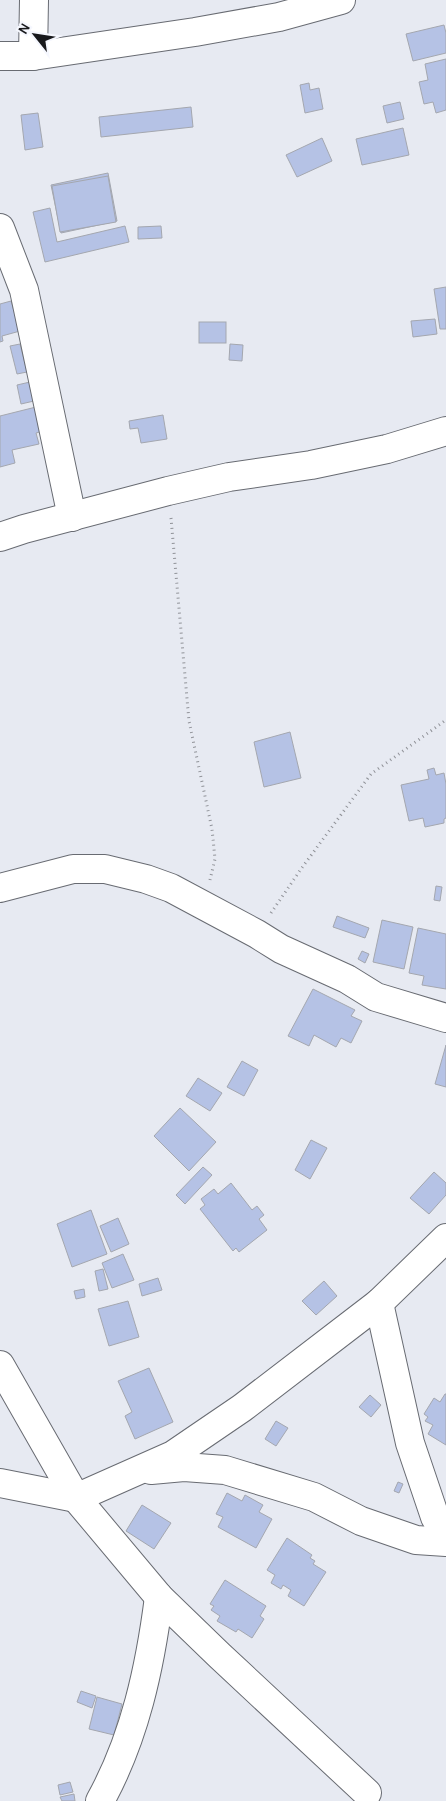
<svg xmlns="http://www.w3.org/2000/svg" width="446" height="1801" font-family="Karla,sans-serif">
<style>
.building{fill:#b5c2e5;stroke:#a4a7af}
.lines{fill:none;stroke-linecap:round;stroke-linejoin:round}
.street-casing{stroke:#686b72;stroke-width:30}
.path{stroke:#909298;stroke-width:3;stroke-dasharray:1 4;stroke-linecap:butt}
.street{stroke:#fff;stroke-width:28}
</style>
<rect width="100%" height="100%" fill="#e7eaf2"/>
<g class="building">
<path d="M 444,25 L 446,33 L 446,53 L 413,61 L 406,34 Z"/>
<path d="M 446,59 L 446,110 L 436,113 L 433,102 L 424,104 L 419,82 L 428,80 L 425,64 Z"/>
<path d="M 309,83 L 310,90 L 319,88 L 323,109 L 305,113 L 300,85 Z"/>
<path d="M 400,102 L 404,119 L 387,123 L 383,106 Z"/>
<path d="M 191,107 L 193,127 L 101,137 L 99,117 Z"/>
<path d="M 38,113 L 43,147 L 25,150 L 21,115 Z"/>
<path d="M 403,128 L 409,155 L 362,165 L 356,139 Z"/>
<path d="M 322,138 L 332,161 L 297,177 L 286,155 Z"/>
<path d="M 108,173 L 117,221 L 61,233 L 51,185 Z"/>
<path d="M 108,176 L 116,222 L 60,232 L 52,186 Z"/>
<path d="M 50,208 L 57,242 L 125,226 L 129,242 L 45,262 L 33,212 Z"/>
<path d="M 161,226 L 162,238 L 138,239 L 138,227 Z"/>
<path d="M 446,287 L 446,329 L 440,329 L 434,289 Z"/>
<path d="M 11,301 L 20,331 L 2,336 L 3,341 L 0,342 L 0,304 Z"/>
<path d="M 435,319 L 437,334 L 413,337 L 411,321 Z"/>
<rect x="199" y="322" width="27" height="21"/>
<path d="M 20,344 L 27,372 L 17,374 L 10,346 Z"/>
<path d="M 230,344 L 243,345 L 242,361 L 229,360 Z"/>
<path d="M 30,382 L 34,401 L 21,404 L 17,385 Z"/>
<path d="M 44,405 L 50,429 L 36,433 L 39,444 L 12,450 L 15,463 L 0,467 L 0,416 Z"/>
<path d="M 163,415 L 167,439 L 141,443 L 138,428 L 130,429 L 129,421 Z"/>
<path d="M 290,732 L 301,778 L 264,787 L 254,742 Z"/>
<path d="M 434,768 L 436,775 L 444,773 L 446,784 L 446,818 L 444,819 L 444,823 L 425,827 L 423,818 L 409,821 L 401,785 L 429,779 L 427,770 Z"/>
<path d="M 436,886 L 442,887 L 440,901 L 434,900 Z"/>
<path d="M 337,916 L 369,928 L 365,938 L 333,927 Z"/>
<path d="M 382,920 L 413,927 L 404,969 L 373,962 Z"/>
<path d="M 418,928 L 446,934 L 446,989 L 422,985 L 424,976 L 409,973 Z"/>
<path d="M 362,951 L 369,954 L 365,963 L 358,959 Z"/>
<path d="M 313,989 L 355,1010 L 351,1016 L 362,1021 L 351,1043 L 341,1038 L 336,1047 L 314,1035 L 309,1046 L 288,1036 Z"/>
<path d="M 446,1045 L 446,1087 L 435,1084 Z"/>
<path d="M 242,1061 L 258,1070 L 244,1096 L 227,1087 Z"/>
<path d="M 198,1078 L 222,1093 L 210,1111 L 186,1096 Z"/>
<path d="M 180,1108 L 216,1142 L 189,1171 L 154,1136 Z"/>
<path d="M 311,1140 L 327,1148 L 310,1179 L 295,1170 Z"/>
<path d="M 203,1167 L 212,1175 L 185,1204 L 176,1195 Z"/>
<path d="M 434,1172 L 446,1183 L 446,1195 L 429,1214 L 410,1198 Z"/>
<path d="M 231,1183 L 252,1210 L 257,1206 L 264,1215 L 259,1219 L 267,1230 L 239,1252 L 236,1248 L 233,1251 L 200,1209 L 205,1205 L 201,1199 L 214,1189 L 218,1194 Z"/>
<path d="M 91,1210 L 107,1254 L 72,1267 L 57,1224 Z"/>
<path d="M 118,1218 L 129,1244 L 111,1252 L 100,1226 Z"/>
<path d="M 123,1254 L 134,1280 L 112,1288 L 102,1263 Z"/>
<path d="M 103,1269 L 108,1289 L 99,1291 L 95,1271 Z"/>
<path d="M 158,1278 L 162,1290 L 142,1296 L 139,1284 Z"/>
<path d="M 324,1281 L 337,1296 L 316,1315 L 302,1301 Z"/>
<path d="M 84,1289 L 85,1297 L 76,1299 L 74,1291 Z"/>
<path d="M 128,1301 L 139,1337 L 109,1346 L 98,1309 Z"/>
<path d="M 149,1368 L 173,1422 L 135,1439 L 125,1416 L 132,1412 L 118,1381 Z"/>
<path d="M 445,1394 L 446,1394 L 446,1445 L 428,1434 L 433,1425 L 425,1421 L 428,1417 L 424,1414 L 434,1398 L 440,1402 Z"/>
<path d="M 370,1395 L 381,1405 L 371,1417 L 359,1407 Z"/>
<path d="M 276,1421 L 288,1428 L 276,1446 L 265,1439 Z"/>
<path d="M 398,1482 L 403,1484 L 399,1493 L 394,1491 Z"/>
<path d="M 227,1493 L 242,1501 L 245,1495 L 263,1505 L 259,1512 L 272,1519 L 256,1548 L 218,1527 L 223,1517 L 216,1514 Z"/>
<path d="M 142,1505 L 171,1523 L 154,1549 L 126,1531 Z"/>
<path d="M 287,1538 L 312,1555 L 310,1558 L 315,1561 L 313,1564 L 326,1572 L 304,1606 L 288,1596 L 291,1590 L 283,1585 L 281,1589 L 271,1583 L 275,1575 L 267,1570 Z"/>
<path d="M 225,1580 L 266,1606 L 260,1616 L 264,1619 L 252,1638 L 238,1629 L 236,1632 L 217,1621 L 220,1616 L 211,1610 L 214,1606 L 210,1604 Z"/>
<path d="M 81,1691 L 96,1696 L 92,1708 L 77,1702 Z"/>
<path d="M 97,1697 L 122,1704 L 114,1735 L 89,1729 Z"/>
<path d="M 70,1782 L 73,1792 L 60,1795 L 58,1785 Z"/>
<path d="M 74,1794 L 75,1801 L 62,1801 L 60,1797 Z"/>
</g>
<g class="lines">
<g class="street-casing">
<g id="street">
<path d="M 0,56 L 33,56 L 195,32 L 279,17 L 341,0"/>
<path d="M 33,56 L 34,0"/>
<path d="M 0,228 L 24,290 L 72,517"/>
<path d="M 0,537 L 24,529 L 168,491 L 229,477 L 311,465 L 387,449 L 446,431"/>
<path d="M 0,888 L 73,869 L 105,869 L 146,879 L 171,888 L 257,934 L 281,949 L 347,979 L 376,997 L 446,1018"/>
<path d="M 379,1303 L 410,1443 L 435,1517 L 446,1537"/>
<path d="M 0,1365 L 76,1498 L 159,1597 L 219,1655 L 367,1793"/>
<path d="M 151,1470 L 184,1467 L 225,1470 L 314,1497 L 361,1521 L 416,1540 L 446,1542"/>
<path d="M 0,1483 L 76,1498 L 173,1455 L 242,1408 L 379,1303 L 446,1238"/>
<path d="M 100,1801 C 135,1738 150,1667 159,1597"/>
</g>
</g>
<g class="path">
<path d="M 171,518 L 189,721 L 212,829 L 215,859 L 210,880"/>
<path d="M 271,913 L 301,869 L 371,774 L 446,720"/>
</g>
<use href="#street" class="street"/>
</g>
<g transform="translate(35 35) rotate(300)" stroke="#f5f7fe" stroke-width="4" paint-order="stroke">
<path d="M0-4L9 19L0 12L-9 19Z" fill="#18191c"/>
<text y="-8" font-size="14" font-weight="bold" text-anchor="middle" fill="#18191c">N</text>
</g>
</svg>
